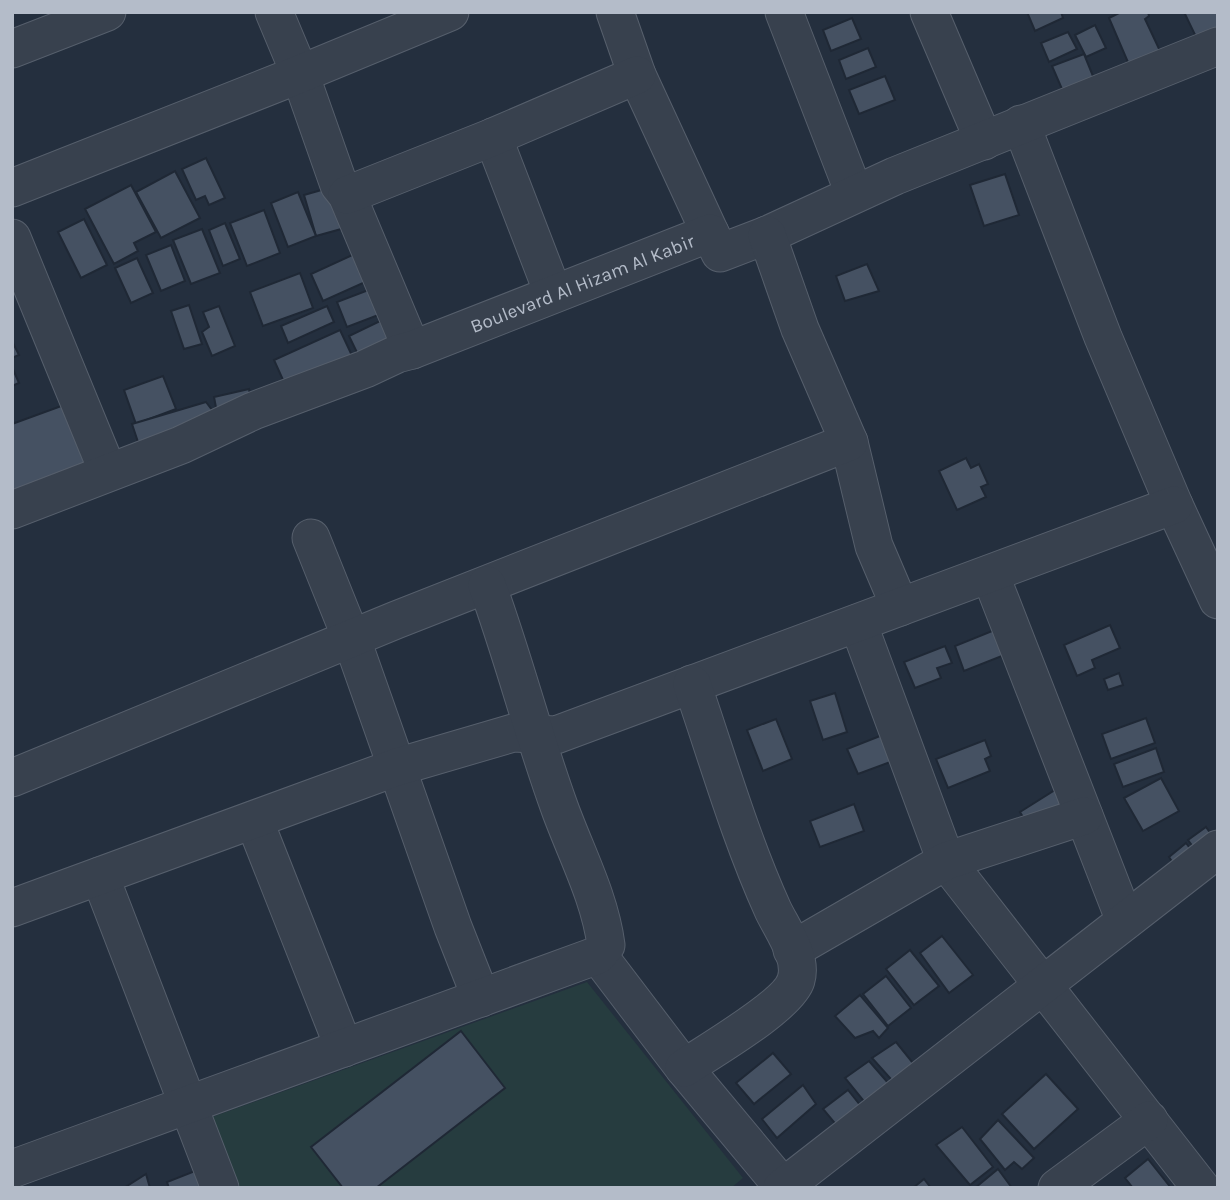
<svg xmlns="http://www.w3.org/2000/svg" width="1230" height="1200" font-family="Karla,sans-serif">
<style>
.green{fill:#263c3f}
.building{fill:#455162;stroke:#1f2835;stroke-width:2}
.lines{fill:none;stroke-linecap:round;stroke-linejoin:round}
.minor-casing{stroke:#565f6c;stroke-width:39}
.minor{stroke:#38414e;stroke-width:37}
.labels{text-anchor:middle;stroke-width:5;stroke-linejoin:round;paint-order:stroke}
.street-label{font-size:19px;fill:#b4bcc9;stroke:#1d2633}
</style>
<rect width="100%" height="100%" fill="#242f3e"/>
<path class="green" d="M 587,982 L 743,1178 L 731,1188 L 239,1188 L 212,1117 Z"/>
<g class="building">
<path d="M 1027,12 L 1061,12 L 1063,18 L 1035,31 Z"/>
<path d="M 1121,12 L 1148,12 L 1149,16 L 1145,19 L 1161,53 L 1130,67 L 1109,18 Z"/>
<path d="M 1184,12 L 1218,12 L 1218,31 L 1198,41 Z"/>
<path d="M 852,18 L 861,39 L 831,51 L 823,30 Z"/>
<path d="M 1095,25 L 1106,48 L 1086,57 L 1075,35 Z"/>
<path d="M 1068,32 L 1077,49 L 1049,62 L 1041,43 Z"/>
<path d="M 868,48 L 876,67 L 846,79 L 839,60 Z"/>
<path d="M 1084,54 L 1095,81 L 1065,96 L 1052,66 Z"/>
<path d="M 885,76 L 895,100 L 859,114 L 849,90 Z"/>
<path d="M 206,158 L 225,198 L 209,205 L 205,196 L 196,200 L 182,169 Z"/>
<path d="M 175,171 L 200,218 L 161,238 L 136,192 Z"/>
<path d="M 1005,174 L 1019,215 L 984,226 L 970,185 Z"/>
<path d="M 131,185 L 156,232 L 134,243 L 138,251 L 114,264 L 85,209 Z"/>
<path d="M 339,185 L 352,226 L 316,236 L 304,195 Z"/>
<path d="M 298,192 L 316,236 L 288,247 L 271,203 Z"/>
<path d="M 264,210 L 280,253 L 247,266 L 230,223 Z"/>
<path d="M 84,219 L 107,265 L 81,278 L 58,232 Z"/>
<path d="M 225,223 L 240,259 L 223,266 L 209,230 Z"/>
<path d="M 202,229 L 220,273 L 191,284 L 173,240 Z"/>
<path d="M 171,245 L 185,281 L 161,291 L 146,255 Z"/>
<path d="M 359,252 L 372,279 L 323,301 L 311,274 Z"/>
<path d="M 137,258 L 153,293 L 131,303 L 115,268 Z"/>
<path d="M 867,264 L 879,291 L 845,301 L 836,276 Z"/>
<path d="M 300,273 L 313,308 L 263,326 L 250,292 Z"/>
<path d="M 371,289 L 381,314 L 347,327 L 337,302 Z"/>
<path d="M 189,305 L 202,344 L 184,349 L 171,311 Z"/>
<path d="M 219,306 L 235,346 L 212,356 L 202,332 L 209,327 L 203,312 Z"/>
<path d="M 327,306 L 334,322 L 288,343 L 281,326 Z"/>
<path d="M 380,321 L 397,354 L 365,369 L 349,336 Z"/>
<path d="M 340,330 L 355,362 L 288,391 L 274,360 Z"/>
<path d="M 12,341 L 19,355 L 12,358 Z"/>
<path d="M 12,367 L 19,383 L 12,386 Z"/>
<path d="M 163,376 L 176,409 L 136,424 L 124,390 Z"/>
<path d="M 249,389 L 253,411 L 218,418 L 214,397 Z"/>
<path d="M 206,402 L 218,418 L 143,457 L 132,424 Z"/>
<path d="M 64,405 L 92,479 L 19,507 L 12,490 L 12,424 Z"/>
<path d="M 966,458 L 971,468 L 979,464 L 988,484 L 981,487 L 986,497 L 957,510 L 939,471 Z"/>
<path d="M 1110,625 L 1120,648 L 1092,660 L 1095,668 L 1077,676 L 1064,645 Z"/>
<path d="M 997,629 L 1007,654 L 964,671 L 955,646 Z"/>
<path d="M 945,646 L 952,663 L 937,668 L 941,678 L 915,688 L 904,662 Z"/>
<path d="M 1119,673 L 1123,685 L 1108,690 L 1104,679 Z"/>
<path d="M 835,693 L 847,732 L 823,740 L 810,701 Z"/>
<path d="M 1146,718 L 1155,743 L 1111,759 L 1102,734 Z"/>
<path d="M 776,719 L 792,759 L 763,771 L 747,730 Z"/>
<path d="M 880,736 L 901,758 L 858,774 L 847,749 Z"/>
<path d="M 985,740 L 991,756 L 985,759 L 990,771 L 948,788 L 936,759 Z"/>
<path d="M 1156,748 L 1164,772 L 1123,787 L 1114,764 Z"/>
<path d="M 1161,778 L 1179,811 L 1143,831 L 1124,798 Z"/>
<path d="M 1055,790 L 1069,812 L 1033,834 L 1020,812 Z"/>
<path d="M 854,804 L 864,831 L 820,847 L 810,821 Z"/>
<path d="M 1206,827 L 1218,844 L 1210,870 L 1188,840 Z"/>
<path d="M 1186,843 L 1201,863 L 1175,866 L 1169,857 Z"/>
<path d="M 942,936 L 973,975 L 949,993 L 920,953 Z"/>
<path d="M 910,950 L 939,986 L 914,1005 L 886,969 Z"/>
<path d="M 886,976 L 911,1008 L 888,1026 L 863,994 Z"/>
<path d="M 860,995 L 888,1028 L 879,1038 L 873,1031 L 855,1038 L 835,1016 Z"/>
<path d="M 461,1031 L 505,1088 L 376,1188 L 343,1188 L 311,1147 Z"/>
<path d="M 896,1042 L 921,1073 L 898,1087 L 872,1058 Z"/>
<path d="M 773,1053 L 791,1074 L 754,1104 L 736,1083 Z"/>
<path d="M 869,1061 L 896,1092 L 871,1110 L 845,1078 Z"/>
<path d="M 1046,1074 L 1078,1109 L 1034,1149 L 1002,1114 Z"/>
<path d="M 803,1085 L 816,1104 L 777,1138 L 762,1119 Z"/>
<path d="M 848,1090 L 868,1115 L 843,1133 L 823,1109 Z"/>
<path d="M 998,1120 L 1034,1158 L 1022,1169 L 1014,1162 L 1005,1170 L 980,1139 Z"/>
<path d="M 962,1127 L 993,1167 L 970,1185 L 936,1145 Z"/>
<path d="M 1148,1159 L 1171,1188 L 1133,1188 L 1125,1178 Z"/>
<path d="M 200,1169 L 207,1188 L 169,1188 L 167,1182 Z"/>
<path d="M 998,1169 L 1012,1188 L 975,1188 Z"/>
<path d="M 146,1174 L 150,1188 L 124,1188 Z"/>
<path d="M 924,1179 L 931,1188 L 913,1188 Z"/>
</g>
<g class="lines">
<g class="minor-casing">
<g id="minor">
<path d="M 274,12 L 300,74 L 339,185 L 347,195 L 412,350"/>
<path d="M 615,12 L 637,75 L 710,233"/>
<path d="M 784,12 L 854,193"/>
<path d="M 929,12 L 984,141"/>
<path d="M 12,49 L 107,12"/>
<path d="M 1021,124 L 1103,337 L 1174,505 L 1218,600"/>
<path d="M 493,137 L 553,293"/>
<path d="M 12,188 L 300,74 L 450,12"/>
<path d="M 347,195 L 493,137 L 637,75"/>
<path d="M 12,238 L 108,472"/>
<path d="M 849,442 L 874,546 L 900,607"/>
<path id="s1" d="M 12,510 L 181,445 L 253,411 L 365,369 L 397,354 L 412,350 L 710,233 L 720,253 L 767,235 L 895,176 L 1218,46"/>
<path d="M 311,538 L 352,640 L 453,927 L 481,998"/>
<path d="M 990,574 L 1125,921"/>
<path d="M 858,623 L 946,861 L 1201,1188"/>
<path d="M 12,778 L 396,620 L 849,442 L 800,329 L 767,235"/>
<path d="M 254,820 L 344,1048"/>
<path d="M 100,876 L 220,1188"/>
<path d="M 12,908 L 397,767 L 513,733 L 556,735 L 1174,505"/>
<path d="M 792,950 L 946,861 L 1084,816"/>
<path d="M 598,955 L 684,1068 L 784,1188"/>
<path d="M 684,1068 C 708,1052 789,1005 796,980 C 803,957 782,929 773,910 C 740,837 718,760 692,684"/>
<path d="M 12,1169 L 598,955 L 606,945 C 600,898 576,853 560,809 C 533,735 514,659 487,585"/>
<path d="M 782,1188 L 1218,849"/>
<path d="M 1057,1188 L 1149,1120"/>
</g>
</g>
<use href="#minor" class="minor"/>
</g>
<g class="labels">
<g class="street-label">
<text dy="7" stroke="none"><textPath href="#s1" startOffset="614">Boulevard Al Hizam Al Kabir</textPath></text>
</g>
</g>
<rect width="1230" height="1200" fill="none" stroke="#b4bcc9" stroke-width="28"/>
</svg>
